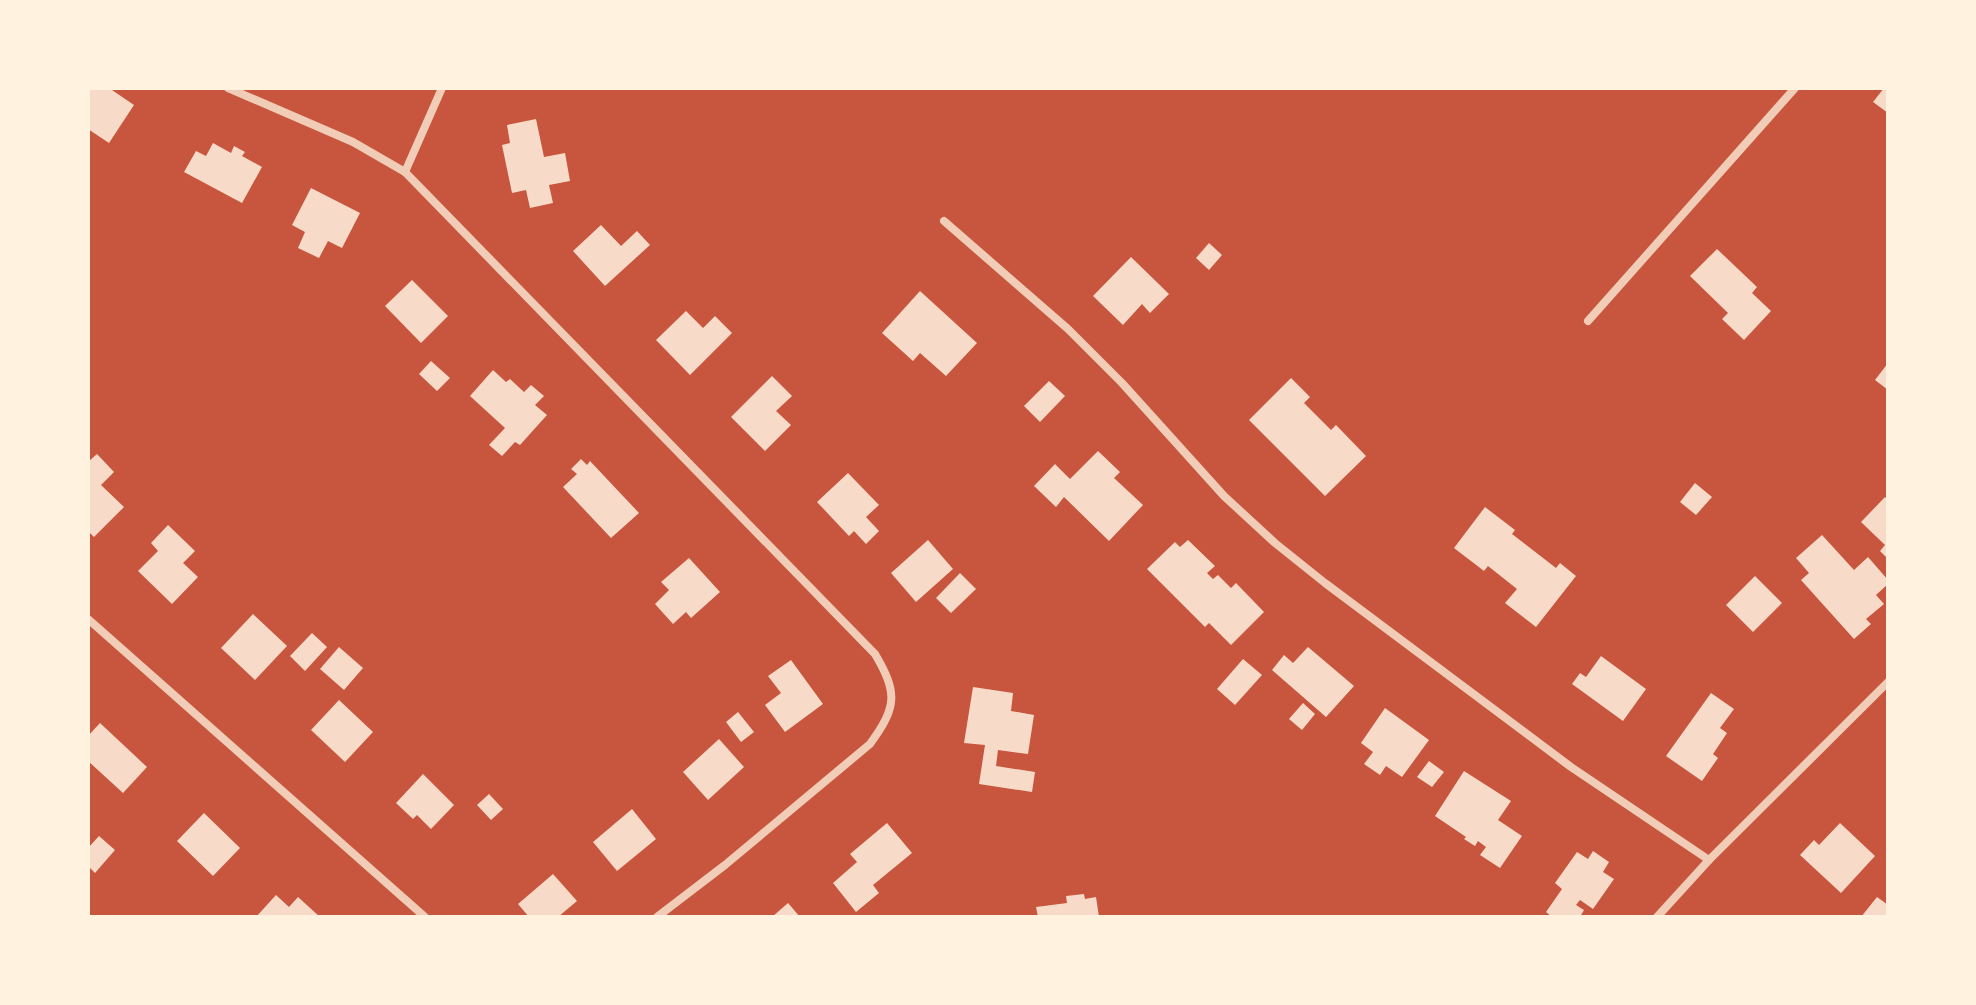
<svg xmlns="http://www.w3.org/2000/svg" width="1976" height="1005" font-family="'Crimson Pro',serif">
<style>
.building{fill:#f7dbc8}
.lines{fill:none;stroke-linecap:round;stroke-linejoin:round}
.minor{stroke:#f1ccb7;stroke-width:8}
</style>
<rect width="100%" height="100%" fill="#c8553d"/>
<g class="building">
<path d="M 88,88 L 109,88 L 134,105 L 109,143 L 88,129 Z"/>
<path d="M 1884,88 L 1888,88 L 1888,113 L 1873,102 Z"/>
<path d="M 536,119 L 544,157 L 565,153 L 570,181 L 549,185 L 553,203 L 530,208 L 526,190 L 512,193 L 502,145 L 510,143 L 507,125 Z"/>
<path d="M 213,143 L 231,153 L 234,146 L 245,152 L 242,156 L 262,167 L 242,203 L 184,172 L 196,151 L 206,156 Z"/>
<path d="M 311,188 L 360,213 L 342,248 L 328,241 L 319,258 L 298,248 L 305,232 L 292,225 Z"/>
<path d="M 601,225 L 621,246 L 637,231 L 650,245 L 605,286 L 573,251 Z"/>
<path d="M 1209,243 L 1222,255 L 1209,270 L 1196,258 Z"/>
<path d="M 1717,249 L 1757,287 L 1752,293 L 1771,311 L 1744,340 L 1722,319 L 1728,313 L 1690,276 Z"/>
<path d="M 1131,257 L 1169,294 L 1150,313 L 1142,304 L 1123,325 L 1093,296 Z"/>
<path d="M 412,280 L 448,316 L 421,343 L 385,306 Z"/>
<path d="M 920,291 L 977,343 L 946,376 L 920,353 L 913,361 L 882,333 Z"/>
<path d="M 686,311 L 703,328 L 715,316 L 732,333 L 690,375 L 656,340 Z"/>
<path d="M 431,361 L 450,378 L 437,391 L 419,374 Z"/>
<path d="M 1888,363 L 1888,390 L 1875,380 Z"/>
<path d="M 493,370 L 506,382 L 510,379 L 524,392 L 531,385 L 544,396 L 535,405 L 547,415 L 520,445 L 515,442 L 502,456 L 489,445 L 505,428 L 470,396 Z"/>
<path d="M 772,376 L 792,396 L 776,411 L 791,425 L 765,451 L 731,417 Z"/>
<path d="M 1291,378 L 1310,397 L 1304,403 L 1331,430 L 1336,425 L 1366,456 L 1325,496 L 1249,420 Z"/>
<path d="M 1049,381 L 1065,396 L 1040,422 L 1024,406 Z"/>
<path d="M 1098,451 L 1120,472 L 1114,478 L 1143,505 L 1109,541 L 1064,497 L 1056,507 L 1034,486 L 1055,464 L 1070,479 Z"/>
<path d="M 97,454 L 114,472 L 101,485 L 124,507 L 94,537 L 88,531 L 88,462 Z"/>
<path d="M 581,459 L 587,465 L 590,461 L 639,513 L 611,538 L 563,487 L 577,474 L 571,469 Z"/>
<path d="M 848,473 L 879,505 L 866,517 L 879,531 L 866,544 L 854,531 L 849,536 L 817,502 Z"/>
<path d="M 1695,483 L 1712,497 L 1696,515 L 1680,502 Z"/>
<path d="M 1885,497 L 1888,500 L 1888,559 L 1880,551 L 1885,545 L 1861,522 Z"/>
<path d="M 1485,507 L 1515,530 L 1512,534 L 1556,568 L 1560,563 L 1576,576 L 1536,627 L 1505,603 L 1517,589 L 1488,566 L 1484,571 L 1454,548 Z"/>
<path d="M 168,525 L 195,551 L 183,563 L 198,577 L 172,604 L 138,571 L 158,551 L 151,543 Z"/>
<path d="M 1822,535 L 1854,570 L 1868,557 L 1888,580 L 1888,584 L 1876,595 L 1884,604 L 1866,619 L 1871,624 L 1854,639 L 1801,580 L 1809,573 L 1796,558 Z"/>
<path d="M 928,540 L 953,569 L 916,602 L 891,573 Z"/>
<path d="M 1188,540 L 1215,566 L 1207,573 L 1213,579 L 1218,575 L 1231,588 L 1236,583 L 1264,612 L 1231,645 L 1209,623 L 1205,627 L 1147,569 L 1175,542 L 1180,547 Z"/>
<path d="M 689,558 L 720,592 L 691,618 L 686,612 L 673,624 L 655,604 L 669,590 L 661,582 Z"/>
<path d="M 960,573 L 976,589 L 951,613 L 936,598 Z"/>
<path d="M 1755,576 L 1782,603 L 1753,632 L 1726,605 Z"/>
<path d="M 253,614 L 287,646 L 255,680 L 221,648 Z"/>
<path d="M 312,633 L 327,647 L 305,671 L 290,656 Z"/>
<path d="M 339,647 L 363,668 L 344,690 L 320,669 Z"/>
<path d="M 1308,647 L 1354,686 L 1326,717 L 1272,670 L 1284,655 L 1293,663 Z"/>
<path d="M 1601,656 L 1646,689 L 1623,721 L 1572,684 L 1580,673 L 1586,677 Z"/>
<path d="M 1243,659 L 1262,675 L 1235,705 L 1217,689 Z"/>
<path d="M 791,660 L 823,704 L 785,732 L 765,705 L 781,693 L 768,676 Z"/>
<path d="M 973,687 L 1013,693 L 1011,711 L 1034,715 L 1028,754 L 998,750 L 996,766 L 1035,772 L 1032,792 L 979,784 L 985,745 L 964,743 Z"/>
<path d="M 1711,693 L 1734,709 L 1720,728 L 1727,733 L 1713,754 L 1718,758 L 1702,781 L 1666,756 Z"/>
<path d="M 339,700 L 373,732 L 345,762 L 311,730 Z"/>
<path d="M 1303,703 L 1315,714 L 1302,730 L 1289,719 Z"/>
<path d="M 1385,708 L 1429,740 L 1402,777 L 1386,766 L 1380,775 L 1364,764 L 1373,752 L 1361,743 Z"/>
<path d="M 738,712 L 754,732 L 741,742 L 726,722 Z"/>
<path d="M 100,723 L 147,767 L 123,793 L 88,761 L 88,736 Z"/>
<path d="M 719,739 L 744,767 L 708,800 L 683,772 Z"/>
<path d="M 1429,761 L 1444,772 L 1432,787 L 1417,777 Z"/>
<path d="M 1464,771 L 1511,801 L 1498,820 L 1522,836 L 1500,868 L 1480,855 L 1486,847 L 1478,841 L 1475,846 L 1464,839 L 1466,837 L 1435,816 Z"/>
<path d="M 423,774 L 454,805 L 431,829 L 417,815 L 413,819 L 396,803 Z"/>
<path d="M 489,794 L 503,809 L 491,820 L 477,805 Z"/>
<path d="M 632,809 L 656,839 L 617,871 L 593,842 Z"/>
<path d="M 204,813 L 240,848 L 213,876 L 177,841 Z"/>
<path d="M 887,823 L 912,853 L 873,885 L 879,893 L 856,912 L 833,883 L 857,862 L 850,854 Z"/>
<path d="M 1840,823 L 1875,856 L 1841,893 L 1800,855 L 1814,840 L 1819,845 Z"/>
<path d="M 99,836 L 115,850 L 95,873 L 88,866 L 88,848 Z"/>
<path d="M 1593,851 L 1609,862 L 1603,872 L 1614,879 L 1593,909 L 1580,900 L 1576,905 L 1584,910 L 1580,917 L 1552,917 L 1546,912 L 1562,889 L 1555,883 L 1577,852 L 1588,859 Z"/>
<path d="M 553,874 L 577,901 L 558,917 L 529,917 L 518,904 Z"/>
<path d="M 1084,894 L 1085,899 L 1096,897 L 1099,917 L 1038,917 L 1036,907 L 1067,903 L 1066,896 Z"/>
<path d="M 276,895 L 289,907 L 298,897 L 320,917 L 256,917 Z"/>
<path d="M 1877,897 L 1888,905 L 1888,917 L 1861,917 Z"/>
<path d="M 788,903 L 800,917 L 772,917 Z"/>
</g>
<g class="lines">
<g class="minor">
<path d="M 228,88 L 353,142 L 405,172 L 875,654 C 898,693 897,707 870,744 L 725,865 L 657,917"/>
<path d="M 405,172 L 442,88"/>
<path d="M 944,221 L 1068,329 L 1122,383 L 1224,496 L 1275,543 L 1325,583 L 1571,767 L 1709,860"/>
<path d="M 1588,321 L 1795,88"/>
<path d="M 88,619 L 425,917"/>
<path d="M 1657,917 L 1709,860 L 1888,682"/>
</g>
</g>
<rect width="1976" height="1005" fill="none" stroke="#fff3e0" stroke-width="180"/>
</svg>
